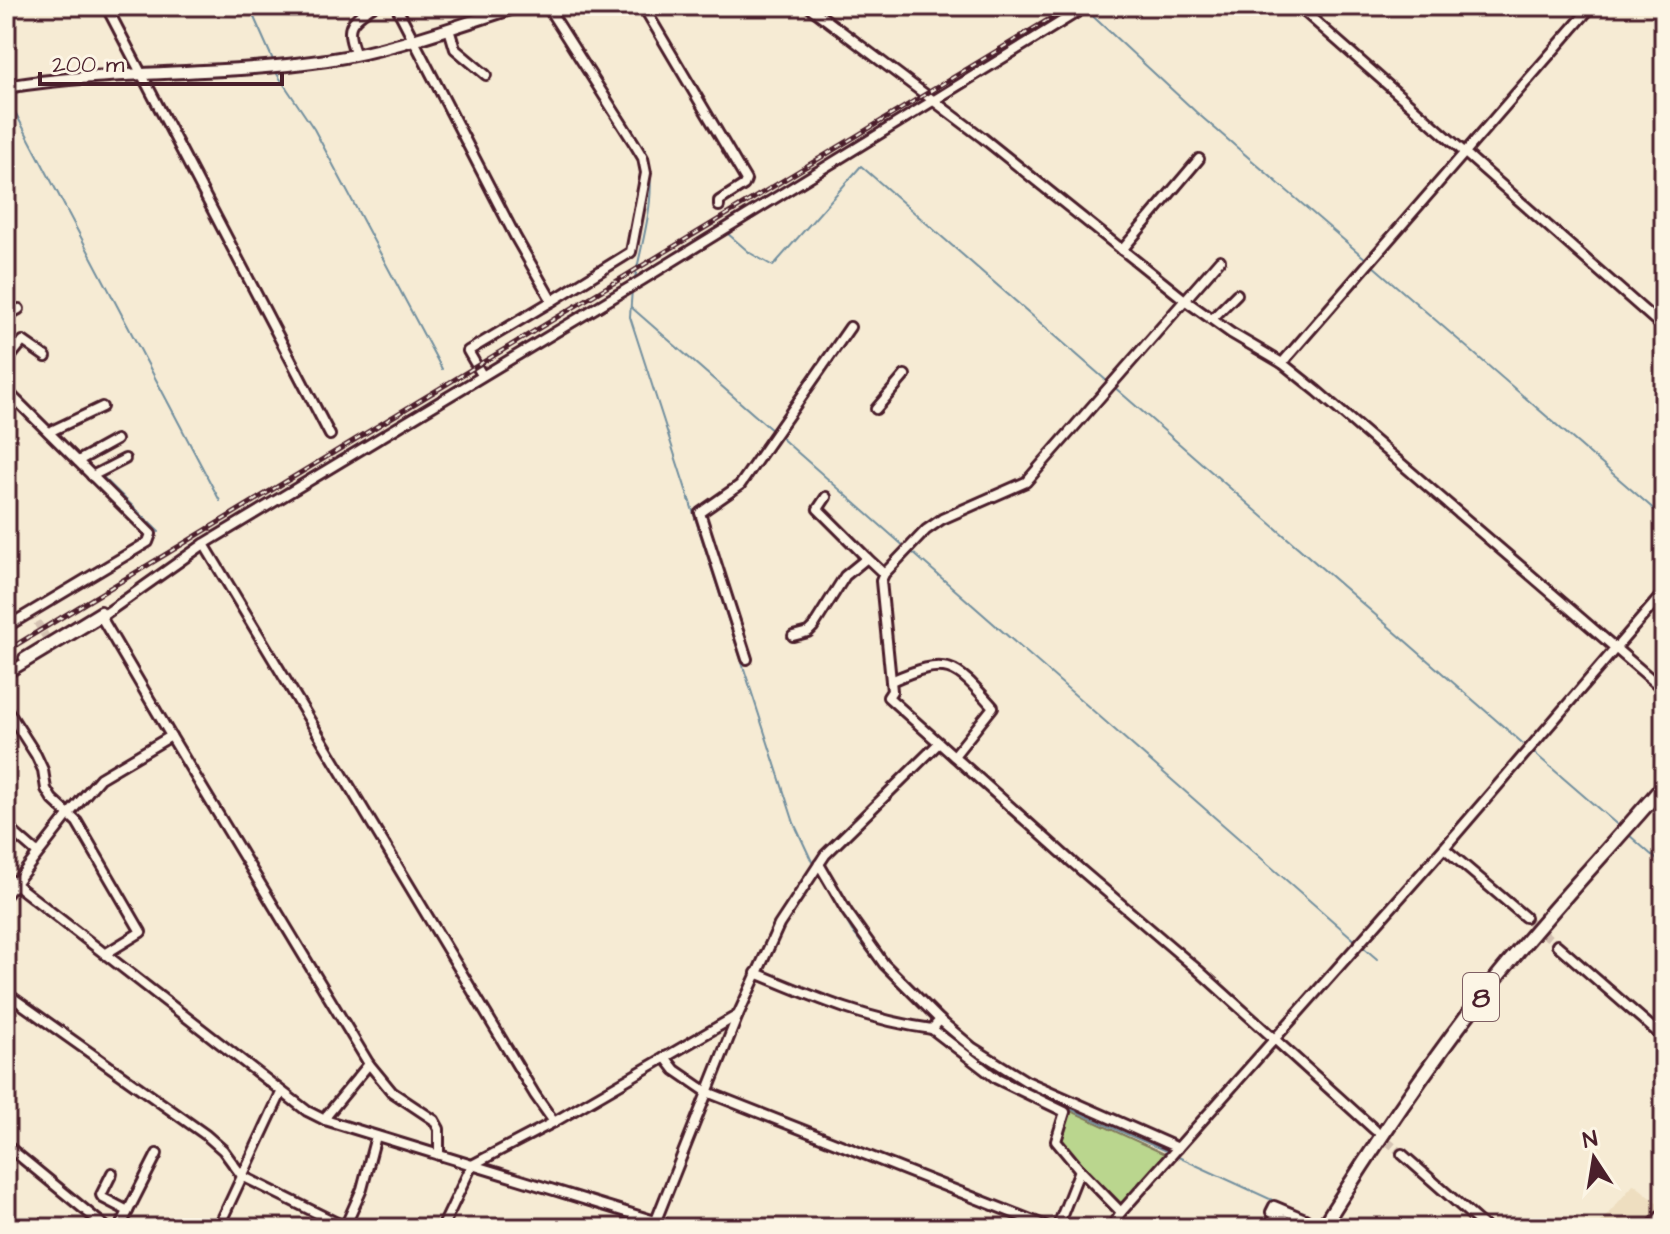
<svg xmlns="http://www.w3.org/2000/svg" width="1670" height="1234" font-family="'Architects Daughter',sans-serif">
<style>
.built{fill:#eedec0}
.green{fill:#bad68e;stroke:#827a5c;stroke-width:2}
.lines{fill:none;stroke-linecap:round;stroke-linejoin:round}
.stream{stroke:#728f9e;stroke-width:2}
.minor-tunnel{stroke:#d4c2b2;stroke-width:8;stroke-dasharray:8 4;stroke-linecap:butt}
.minor-casing{stroke:#4a1f2b;stroke-width:14}
.major-casing{stroke:#4a1f2b;stroke-width:16}
.highway-casing{stroke:#4a1f2b;stroke-width:18}
.minor{stroke:#fcf5e5;stroke-width:8}
.major{stroke:#fcf5e5;stroke-width:10}
.highway{stroke:#fcf5e5;stroke-width:12}
.rail-casing{stroke:#4a1f2b;stroke-width:5}
.rail{stroke:#fcf5e5;stroke-width:2;stroke-dasharray:6;stroke-linecap:butt}
.labels{text-anchor:middle;stroke-width:8;stroke-linejoin:round;paint-order:stroke}
.shield{fill:#fcf5e5;stroke:#7f5f63;stroke-width:2}
.shield-label{font-size:28px;font-weight:bold;fill:#4a1f2b}
</style>
<rect width="100%" height="100%" fill="#f6ebd4"/>
<filter id="ink" filterUnits="userSpaceOnUse"><feTurbulence type="fractalNoise" baseFrequency=".0125" numOctaves="2"/><feDisplacementMap in="SourceGraphic" scale="16" xChannelSelector="R" yChannelSelector="G"/><feConvolveMatrix kernelMatrix="1 2 1 2 8 2 1 2 1" color-interpolation-filters="sRGB"/></filter>
<g filter="url(#ink)">
<path class="built" d="M 1634,1184 L 1664,1208 L 1664,1228 L 1596,1228 Z"/>
<path class="green" d="M 1069,1110 L 1167,1155 L 1121,1207 L 1059,1140 Z"/>
<g class="lines">
<g class="stream">
<path d="M 249,6 L 273,60"/>
<path d="M 553,6 L 646,151 C 659,193 642,240 634,283"/>
<path d="M 1085,9 L 1196,112 L 1367,260"/>
<path d="M 275,71 L 314,129 L 442,369"/>
<path d="M 6,95 L 220,501"/>
<path d="M 727,233 L 750,253 L 773,266 L 861,166 L 1108,382"/>
<path d="M 1372,265 L 1664,518"/>
<path d="M 632,289 L 630,317 L 794,823 L 813,864"/>
<path d="M 633,291 L 679,262"/>
<path d="M 631,307 L 774,432"/>
<path d="M 1113,386 L 1527,747"/>
<path d="M 779,436 L 906,548"/>
<path d="M 67,445 L 80,457"/>
<path d="M 85,461 L 95,470"/>
<path d="M 100,474 L 159,532"/>
<path d="M 912,552 L 1358,943"/>
<path d="M 1532,751 L 1621,828"/>
<path d="M 1629,835 L 1664,866"/>
<path d="M 819,873 L 852,931 L 878,965 L 934,1022"/>
<path d="M 1363,947 L 1377,959"/>
<path d="M 939,1026 C 1005,1086 1089,1117 1170,1153"/>
<path d="M 1176,1156 L 1294,1210"/>
<path d="M 1307,1216 L 1319,1221"/>
</g>
<g class="minor-tunnel">
<path d="M 31,612 L 47,639"/>
<path d="M 1525,917 L 1557,945"/>
<path d="M 1378,1133 L 1402,1154"/>
<path d="M 1305,1219 L 1325,1228"/>
</g>
<g class="minor-casing">
<g id="minor">
<path d="M 106,6 L 330,435"/>
<path d="M 396,6 L 516,238 L 552,301 L 631,252 L 646,173 L 643,158 L 634,143 L 547,6"/>
<path d="M 643,6 L 746,180 L 744,185 L 719,201 L 719,206"/>
<path d="M 808,6 L 983,138 L 1186,301 L 1231,333 L 1282,363 L 1317,391 L 1664,690"/>
<path d="M 1298,6 L 1664,328"/>
<path d="M 449,29 L 455,49 L 486,75"/>
<path d="M 356,55 C 345,28 348,22 373,6"/>
<path d="M 1122,250 L 1199,159"/>
<path d="M 1220,260 L 1026,482 L 942,519 L 926,530 L 884,574 L 881,581 L 892,691 L 888,697 L 1073,863 L 1198,970 L 1375,1130"/>
<path d="M 6,316 L 19,309"/>
<path d="M 1212,319 L 1237,294"/>
<path d="M 6,362 L 23,341 L 46,357"/>
<path d="M 1282,363 L 1592,6"/>
<path d="M 482,375 L 468,351 L 552,301"/>
<path d="M 6,390 L 151,534 L 148,542 L 6,627"/>
<path d="M 876,409 L 905,375"/>
<path d="M 49,432 L 102,407"/>
<path d="M 78,461 L 116,440"/>
<path d="M 92,476 L 125,459"/>
<path d="M 826,497 L 818,509 L 867,558"/>
<path d="M 204,544 L 535,1095 L 554,1122"/>
<path d="M 793,636 L 808,632 L 813,627 L 845,576 L 867,558 L 884,574"/>
<path d="M 24,658 L 101,611"/>
<path d="M 747,659 L 700,513 L 740,485 L 850,327"/>
<path d="M 6,674 L 101,617 L 204,544 L 642,280 L 1087,6"/>
<path d="M 891,681 C 948,656 954,663 993,707 L 954,756"/>
<path d="M 6,708 L 36,755 L 43,770 L 46,789 L 52,799 L 77,822 L 141,932 L 105,954"/>
<path d="M 171,736 L 369,1064 L 328,1114 L 325,1120"/>
<path d="M 6,826 L 37,853"/>
<path d="M 1444,848 L 1525,917"/>
<path d="M 819,864 L 847,912 L 884,964 L 940,1020"/>
<path d="M 6,877 L 307,1111 L 325,1120 L 678,1228"/>
<path d="M 6,895 L 69,814 L 100,778 L 171,736 L 101,617"/>
<path d="M 1557,945 L 1664,1038"/>
<path d="M 756,973 C 816,998 867,1020 932,1029"/>
<path d="M 6,993 L 206,1135 L 223,1150 L 242,1176 L 347,1228"/>
<path d="M 665,1057 L 675,1070 L 707,1092 L 1051,1228"/>
<path d="M 369,1064 L 392,1092 L 434,1120 L 439,1129 L 439,1155"/>
<path d="M 6,1145 L 107,1228"/>
<path d="M 1402,1154 L 1486,1228"/>
<path d="M 112,1173 L 101,1195 L 103,1198 L 128,1211 L 120,1228"/>
<path d="M 128,1211 L 157,1154"/>
<path d="M 1121,1212 L 1080,1170 L 1056,1141 L 1065,1112 L 997,1079 L 932,1029 L 940,1020 L 973,1048 L 1026,1081 L 1178,1148"/>
<path d="M 345,1227 L 362,1189 L 376,1136"/>
<path d="M 218,1228 L 281,1093"/>
<path d="M 442,1228 L 472,1165 L 554,1122 L 738,1015"/>
<path d="M 653,1228 L 738,1015 L 779,925 L 825,855 L 939,743"/>
<path d="M 1057,1228 L 1080,1170"/>
<path d="M 1111,1228 L 1121,1212 L 1444,848 L 1664,592"/>
<path d="M 1299,1228 L 1271,1212 L 1274,1206 L 1305,1219"/>
<path d="M 1650,1228 L 1664,1212"/>
</g>
</g>
<g class="major-casing">
<path id="major" d="M 6,87 C 112,69 221,76 327,60 C 393,50 456,26 520,6"/>
</g>
<g class="highway-casing">
<path id="highway" d="M 1322,1228 C 1373,1147 1426,1068 1485,992 C 1541,920 1605,854 1664,785"/>
</g>
<use href="#minor" class="minor"/>
<use href="#major" class="major"/>
<use href="#highway" class="highway"/>
<g class="rail-casing">
<path id="rail" d="M 6,651 L 1071,6"/>
</g>
<use href="#rail" class="rail"/>
</g>
</g>
<g class="labels">
<rect class="shield" x="1463" y="973" width="36" height="48" rx="6"/>
<g class="shield-label">
<text x="1481" y="1007">8</text>
</g>
</g>
<rect width="1670" height="1234" fill="none" stroke="#fcf5e5" stroke-width="32"/>
<rect x="16" y="16" width="1638" height="1202" fill="none" stroke="#4a1f2b" stroke-width="3" filter="url(#ink)"/>
<g transform="translate(1594 1158) rotate(348)" stroke="#fcf5e5" stroke-width="6" paint-order="stroke">
<path d="M0-6L14 30L0 20L-14 30Z" fill="#4a1f2b"/>
<text y="-12" font-size="22" font-weight="bold" text-anchor="middle" fill="#4a1f2b">N</text>
</g>
<path d="M40 72v12h242v-12" fill="none" stroke="#4a1f2b" stroke-width="4"/>
<text x="52" y="72" font-size="24" fill="#4a1f2b" stroke="#fcf5e5" stroke-width="6" paint-order="stroke">200 m</text>
</svg>
